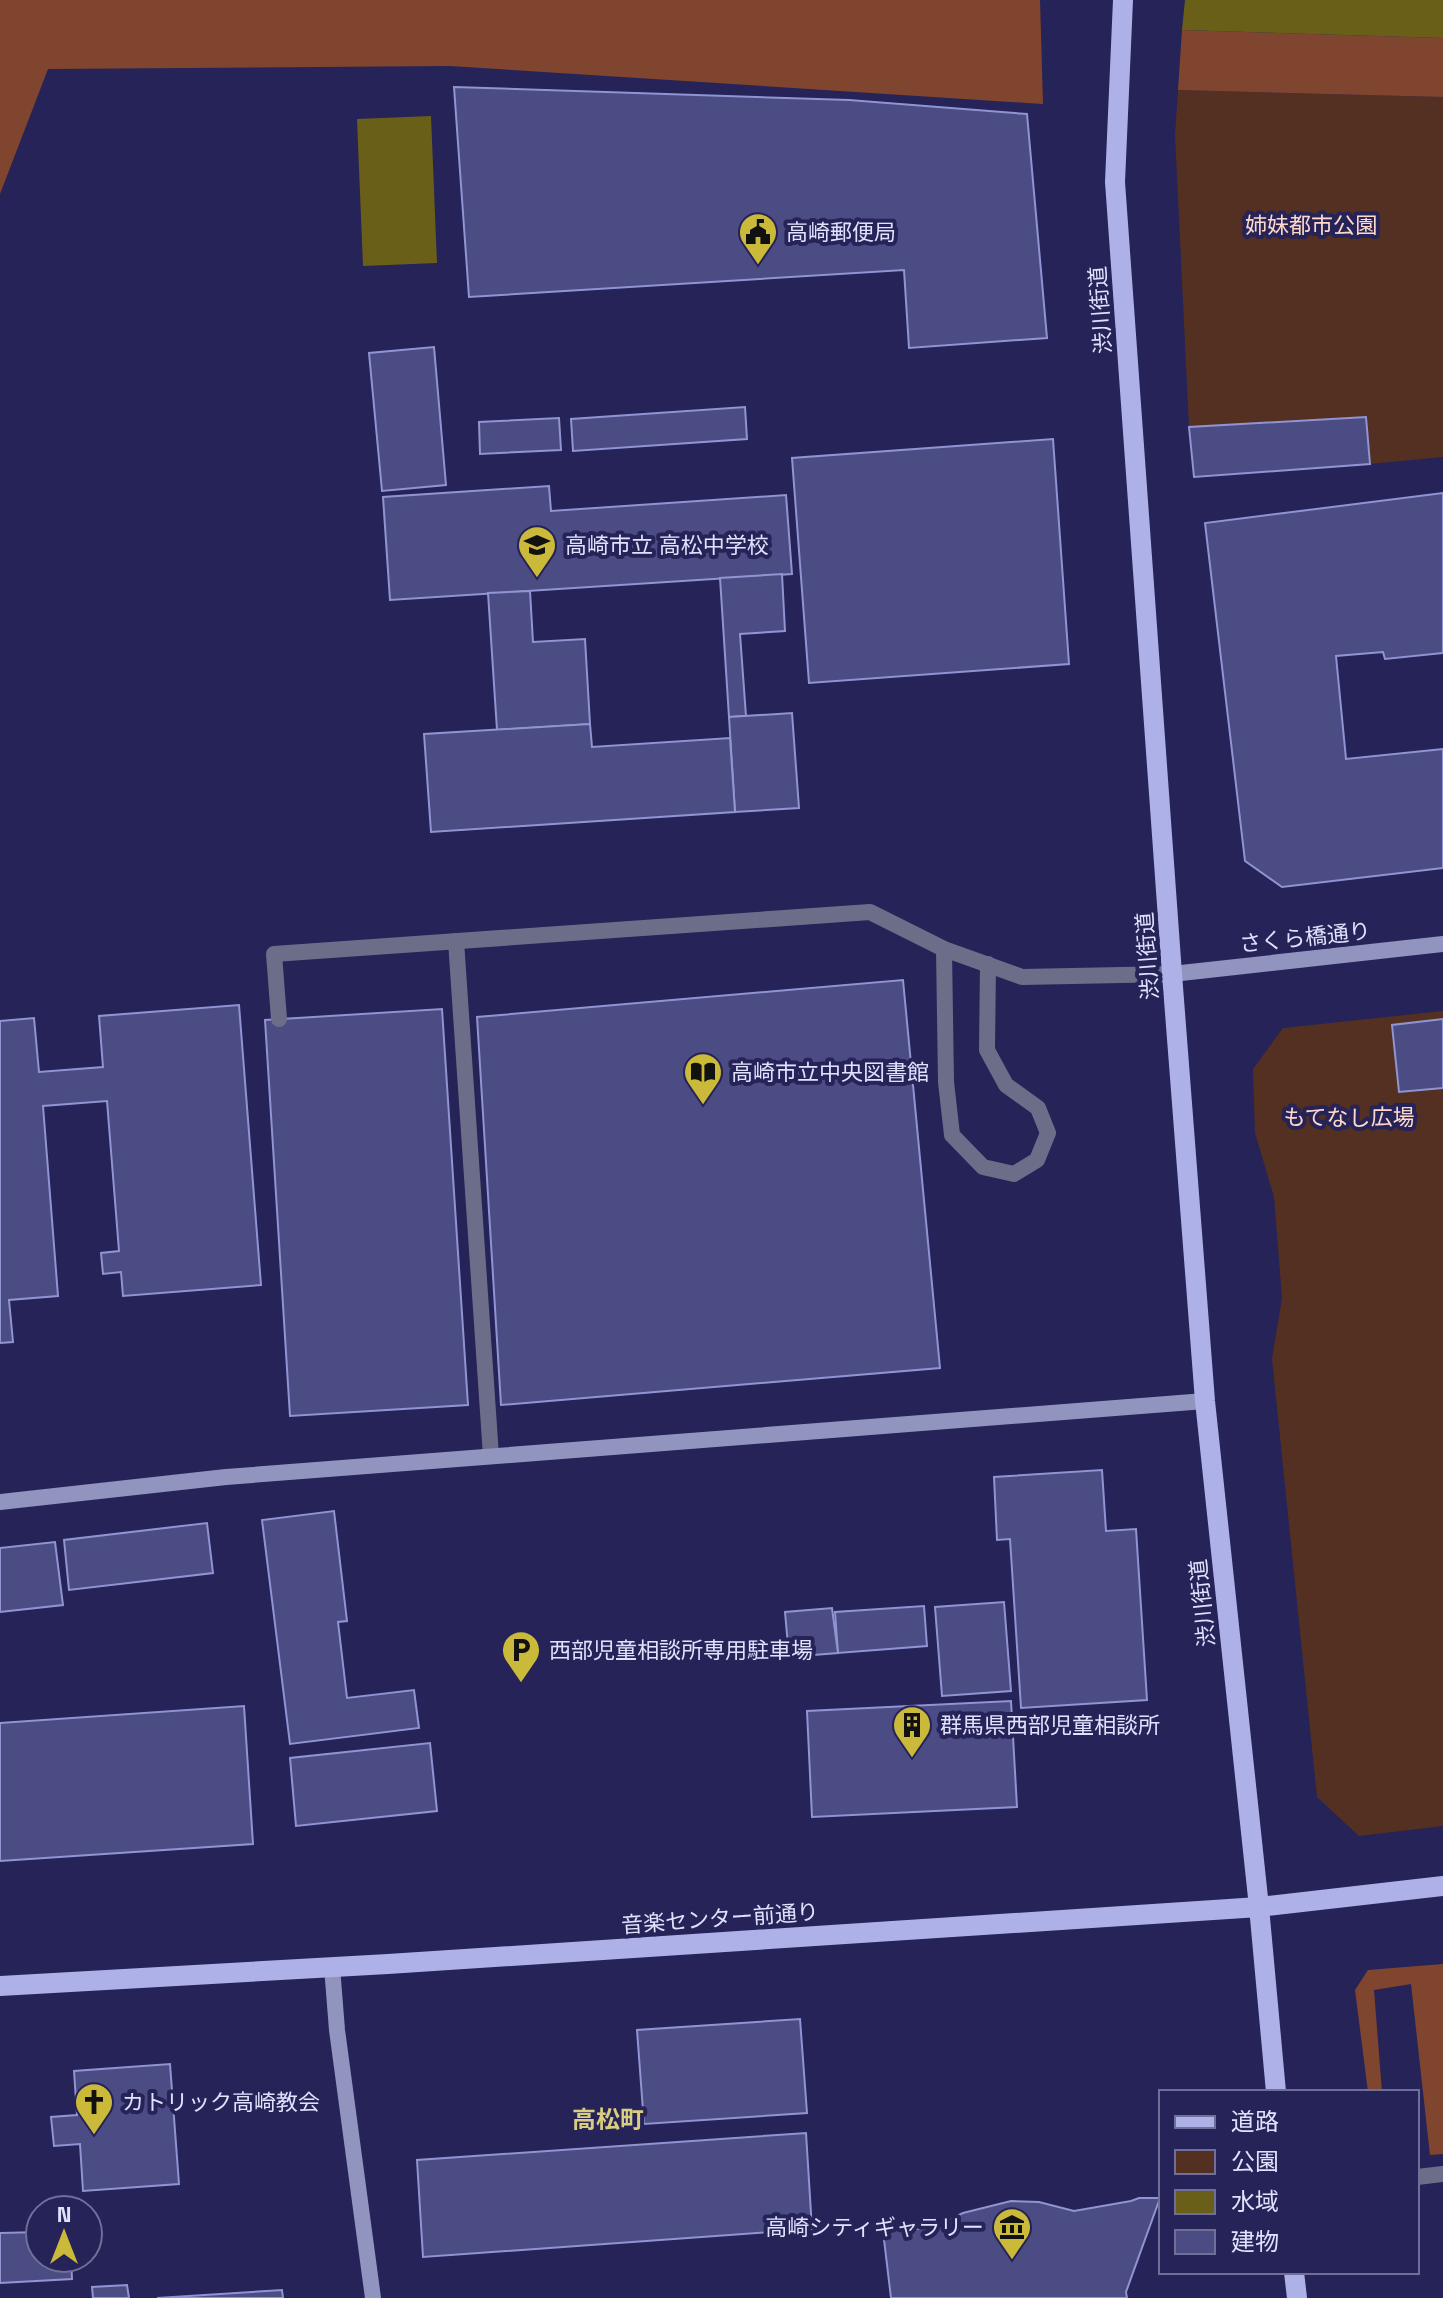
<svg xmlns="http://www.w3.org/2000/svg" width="1443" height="2298" font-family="'Space Grotesk','Noto Sans JP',sans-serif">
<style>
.green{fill:#543022}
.forest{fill:#80452e}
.water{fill:#695f19}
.building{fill:#4b4c83;stroke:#9094d2;stroke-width:2}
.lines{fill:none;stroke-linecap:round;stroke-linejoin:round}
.lane{stroke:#6c6e89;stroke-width:16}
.secondary{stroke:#9194be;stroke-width:16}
.primary{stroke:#adb1e7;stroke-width:20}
.labels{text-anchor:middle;stroke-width:8;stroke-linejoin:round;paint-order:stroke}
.park-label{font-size:22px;fill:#fed8c9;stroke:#252357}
.poi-label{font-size:22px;fill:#dfe2fd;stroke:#252357;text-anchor:start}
.street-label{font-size:22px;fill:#dfe2fd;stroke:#252357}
.neighbourhood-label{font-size:24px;font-weight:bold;fill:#d9ce7f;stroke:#252357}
</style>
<rect width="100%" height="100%" fill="#252357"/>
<g class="green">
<path d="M 1178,90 L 1443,97 L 1443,457 L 1370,464 L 1365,417 L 1189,427 L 1175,135 Z"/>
<path d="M 1443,1011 L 1443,1826 L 1359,1836 L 1317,1797 L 1272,1359 L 1282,1298 L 1274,1197 L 1255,1133 L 1253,1069 L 1283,1028 Z"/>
</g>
<g class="forest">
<path d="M 0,0 L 1040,0 L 1043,104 L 450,66 L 48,69 L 0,194 Z"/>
<path d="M 1182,30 L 1443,38 L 1443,97 L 1178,90 Z"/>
<path d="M 1443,1964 L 1443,2154 L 1430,2155 L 1411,1984 L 1374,1990 L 1382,2092 L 1368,2092 L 1355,1990 L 1368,1970 Z"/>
</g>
<g class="water">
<path d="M 1185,0 L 1443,0 L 1443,38 L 1182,30 Z"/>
<path d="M 431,116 L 437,263 L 363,266 L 357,119 Z"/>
</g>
<g class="building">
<path d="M 454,87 L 849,100 L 1027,114 L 1047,338 L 909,348 L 904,270 L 469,297 Z"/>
<path d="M 434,347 L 446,485 L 382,491 L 369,353 Z"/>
<path d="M 745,407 L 747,439 L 573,451 L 571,419 Z"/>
<path d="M 1366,417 L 1370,464 L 1194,477 L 1189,427 Z"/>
<path d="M 559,418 L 561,450 L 480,454 L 479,422 Z"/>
<path d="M 1053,439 L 1069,664 L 809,683 L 792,458 Z"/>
<path d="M 549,486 L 551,511 L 786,495 L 792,574 L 390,600 L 383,497 Z"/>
<path d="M 1443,493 L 1443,653 L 1385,659 L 1383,652 L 1336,656 L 1346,759 L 1443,749 L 1443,868 L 1282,887 L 1245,861 L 1205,523 Z"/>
<path d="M 782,574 L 785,631 L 740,634 L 746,716 L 729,717 L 720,578 Z"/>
<path d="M 530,591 L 533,642 L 585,639 L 590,724 L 497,730 L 488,593 Z"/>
<path d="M 792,713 L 799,808 L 735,812 L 729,717 Z"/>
<path d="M 590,724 L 592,747 L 730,738 L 735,812 L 431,832 L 424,734 Z"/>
<path d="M 903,980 L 940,1368 L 501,1405 L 477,1017 Z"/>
<path d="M 239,1005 L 261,1285 L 123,1296 L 121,1272 L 103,1274 L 101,1253 L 119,1251 L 107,1101 L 43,1106 L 58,1296 L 9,1300 L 13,1342 L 0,1343 L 0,1021 L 34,1018 L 39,1072 L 103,1067 L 99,1016 Z"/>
<path d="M 442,1009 L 468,1405 L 290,1416 L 265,1020 Z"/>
<path d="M 1443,1019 L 1443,1088 L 1399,1092 L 1392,1025 Z"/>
<path d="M 1102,1470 L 1106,1531 L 1136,1529 L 1147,1700 L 1021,1708 L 1010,1539 L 997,1540 L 994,1477 Z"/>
<path d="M 334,1511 L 347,1621 L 338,1622 L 347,1698 L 414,1690 L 419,1728 L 290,1744 L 262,1520 Z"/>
<path d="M 207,1523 L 213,1573 L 69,1590 L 64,1540 Z"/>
<path d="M 55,1542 L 63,1605 L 0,1612 L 0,1548 Z"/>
<path d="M 1004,1602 L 1011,1691 L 942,1696 L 935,1607 Z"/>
<path d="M 924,1606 L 927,1646 L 838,1653 L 835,1612 Z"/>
<path d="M 832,1608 L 838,1653 L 789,1657 L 785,1612 Z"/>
<path d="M 1011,1701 L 1017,1807 L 812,1817 L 807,1711 Z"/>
<path d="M 244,1706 L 253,1844 L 0,1861 L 0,1723 Z"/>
<path d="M 430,1743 L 437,1811 L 296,1826 L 290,1758 Z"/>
<path d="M 800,2019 L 807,2113 L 644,2124 L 637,2030 Z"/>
<path d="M 170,2064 L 179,2184 L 83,2191 L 80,2144 L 54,2146 L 51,2117 L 77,2115 L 74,2071 Z"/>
<path d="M 806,2133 L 812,2229 L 423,2257 L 417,2160 Z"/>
<path d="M 1139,2198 L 1160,2198 L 1126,2292 L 1127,2298 L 891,2298 L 883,2231 L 931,2228 L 963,2213 L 1011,2201 L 1039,2202 L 1074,2211 L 1131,2201 Z"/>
<path d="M 40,2232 L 40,2258 L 71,2258 L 72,2279 L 0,2283 L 0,2233 Z"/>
<path d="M 127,2285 L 129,2298 L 93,2298 L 92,2287 Z"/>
<path d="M 282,2290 L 283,2298 L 157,2298 Z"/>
</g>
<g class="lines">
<g class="lane">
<path d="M 456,941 L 491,1456"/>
<path d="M 944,949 L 946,1082 L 952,1135 L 983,1167 L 1014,1174 L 1037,1160 L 1048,1133 L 1038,1108 L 1006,1085 L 987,1050 L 988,964"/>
<path d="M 279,1019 L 274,954 L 870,912 L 944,949 L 1022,977 L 1172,974"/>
<path d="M 1417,2177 L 1443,2174"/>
</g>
<g class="secondary">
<path d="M 1172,974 L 1443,944"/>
<path d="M 0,1502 L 226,1477 L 1205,1401"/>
<path d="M 332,1967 L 337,2030 L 373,2298"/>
</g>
<g class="primary">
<path d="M 1123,0 L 1115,182 L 1172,974 L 1205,1401 L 1259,1907 L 1276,2092"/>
<path d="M 0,1986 L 388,1964 L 1259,1907 L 1443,1886"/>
<path d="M 1294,2272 L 1297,2298"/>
</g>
</g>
<defs>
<g id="civic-pin" transform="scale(2)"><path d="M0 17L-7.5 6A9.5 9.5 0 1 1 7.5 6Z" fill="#cbb939" stroke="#252357"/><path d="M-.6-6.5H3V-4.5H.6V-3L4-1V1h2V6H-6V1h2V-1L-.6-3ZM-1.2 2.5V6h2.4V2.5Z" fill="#111"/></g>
<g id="school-pin" transform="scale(2)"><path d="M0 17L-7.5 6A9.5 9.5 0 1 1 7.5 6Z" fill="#cbb939" stroke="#252357"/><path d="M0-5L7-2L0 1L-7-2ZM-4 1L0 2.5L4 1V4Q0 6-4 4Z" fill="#111"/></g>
<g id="library-pin" transform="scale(2)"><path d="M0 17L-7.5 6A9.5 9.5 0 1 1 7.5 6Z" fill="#cbb939" stroke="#252357"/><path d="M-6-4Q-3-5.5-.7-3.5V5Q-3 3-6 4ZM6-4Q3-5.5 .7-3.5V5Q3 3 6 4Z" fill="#111"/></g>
<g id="parking-pin" transform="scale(2)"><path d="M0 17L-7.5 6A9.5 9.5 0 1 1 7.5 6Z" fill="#cbb939" stroke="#252357"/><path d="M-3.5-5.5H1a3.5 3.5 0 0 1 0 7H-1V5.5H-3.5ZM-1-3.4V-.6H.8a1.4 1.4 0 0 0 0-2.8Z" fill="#111"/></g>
<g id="building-pin" transform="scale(2)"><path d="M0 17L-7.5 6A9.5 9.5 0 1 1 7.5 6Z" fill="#cbb939" stroke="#252357"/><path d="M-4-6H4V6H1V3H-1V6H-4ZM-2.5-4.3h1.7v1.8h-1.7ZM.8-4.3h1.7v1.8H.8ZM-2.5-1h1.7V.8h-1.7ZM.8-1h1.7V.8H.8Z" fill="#111"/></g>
<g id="church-pin" transform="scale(2)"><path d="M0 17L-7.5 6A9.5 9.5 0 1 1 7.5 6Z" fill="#cbb939" stroke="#252357"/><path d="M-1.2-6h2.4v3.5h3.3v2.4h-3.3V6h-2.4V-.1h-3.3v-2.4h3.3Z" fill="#111"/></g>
<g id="museum-pin" transform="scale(2)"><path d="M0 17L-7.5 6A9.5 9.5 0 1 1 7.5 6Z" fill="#cbb939" stroke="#252357"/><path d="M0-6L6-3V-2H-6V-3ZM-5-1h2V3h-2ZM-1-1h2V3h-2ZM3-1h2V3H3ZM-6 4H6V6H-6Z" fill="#111"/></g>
</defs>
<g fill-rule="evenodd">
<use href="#civic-pin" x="758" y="232"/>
<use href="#school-pin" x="537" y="545"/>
<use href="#library-pin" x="703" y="1072"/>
<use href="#parking-pin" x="521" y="1650"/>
<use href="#building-pin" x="912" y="1725"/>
<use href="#church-pin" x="94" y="2102"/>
<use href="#museum-pin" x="1012" y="2227"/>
</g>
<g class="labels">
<g class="park-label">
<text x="1311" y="233">姉妹都市公園</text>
<text x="1349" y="1125">もてなし広場</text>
</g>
<g class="poi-label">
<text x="786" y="240">高崎郵便局</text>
<text x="565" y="553">高崎市立 高松中学校</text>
<text x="731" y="1080">高崎市立中央図書館</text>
<text x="549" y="1658">西部児童相談所専用駐車場</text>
<text x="940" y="1733">群馬県西部児童相談所</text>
<text x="122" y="2110">カトリック高崎教会</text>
<text x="984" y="2235" text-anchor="end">高崎シティギャラリー</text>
</g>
<g class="street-label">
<text transform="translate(1100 310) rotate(-94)" y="8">渋川街道</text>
<text transform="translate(1305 937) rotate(-6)" y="8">さくら橋通り</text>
<text transform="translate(1147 956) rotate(-94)" y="8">渋川街道</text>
<text transform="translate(1202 1603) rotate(-96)" y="8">渋川街道</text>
<text transform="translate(720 1918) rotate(-4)" y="8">音楽センター前通り</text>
</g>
<g class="neighbourhood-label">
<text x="608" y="2128">高松町</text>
</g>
</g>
<rect x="1159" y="2090" width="260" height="184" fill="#252357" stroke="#6f6f99" stroke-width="2"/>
<rect x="1175" y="2116" width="40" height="12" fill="#adb1e7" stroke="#6f6f99" stroke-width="2"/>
<text x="1231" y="2130" font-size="24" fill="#dfe2fd">道路</text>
<rect x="1175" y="2150" width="40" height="24" fill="#543022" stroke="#6f6f99" stroke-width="2"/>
<text x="1231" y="2170" font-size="24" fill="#dfe2fd">公園</text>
<rect x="1175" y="2190" width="40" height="24" fill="#695f19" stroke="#6f6f99" stroke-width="2"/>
<text x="1231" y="2210" font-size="24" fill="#dfe2fd">水域</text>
<rect x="1175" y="2230" width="40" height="24" fill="#4b4c83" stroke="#6f6f99" stroke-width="2"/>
<text x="1231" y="2250" font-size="24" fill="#dfe2fd">建物</text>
<g transform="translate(64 2234)"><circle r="38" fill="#252357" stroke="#6f6f99" stroke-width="2"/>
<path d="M0-6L14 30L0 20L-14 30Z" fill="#cbb939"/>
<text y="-12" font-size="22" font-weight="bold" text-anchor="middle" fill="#dfe2fd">N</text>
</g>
</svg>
